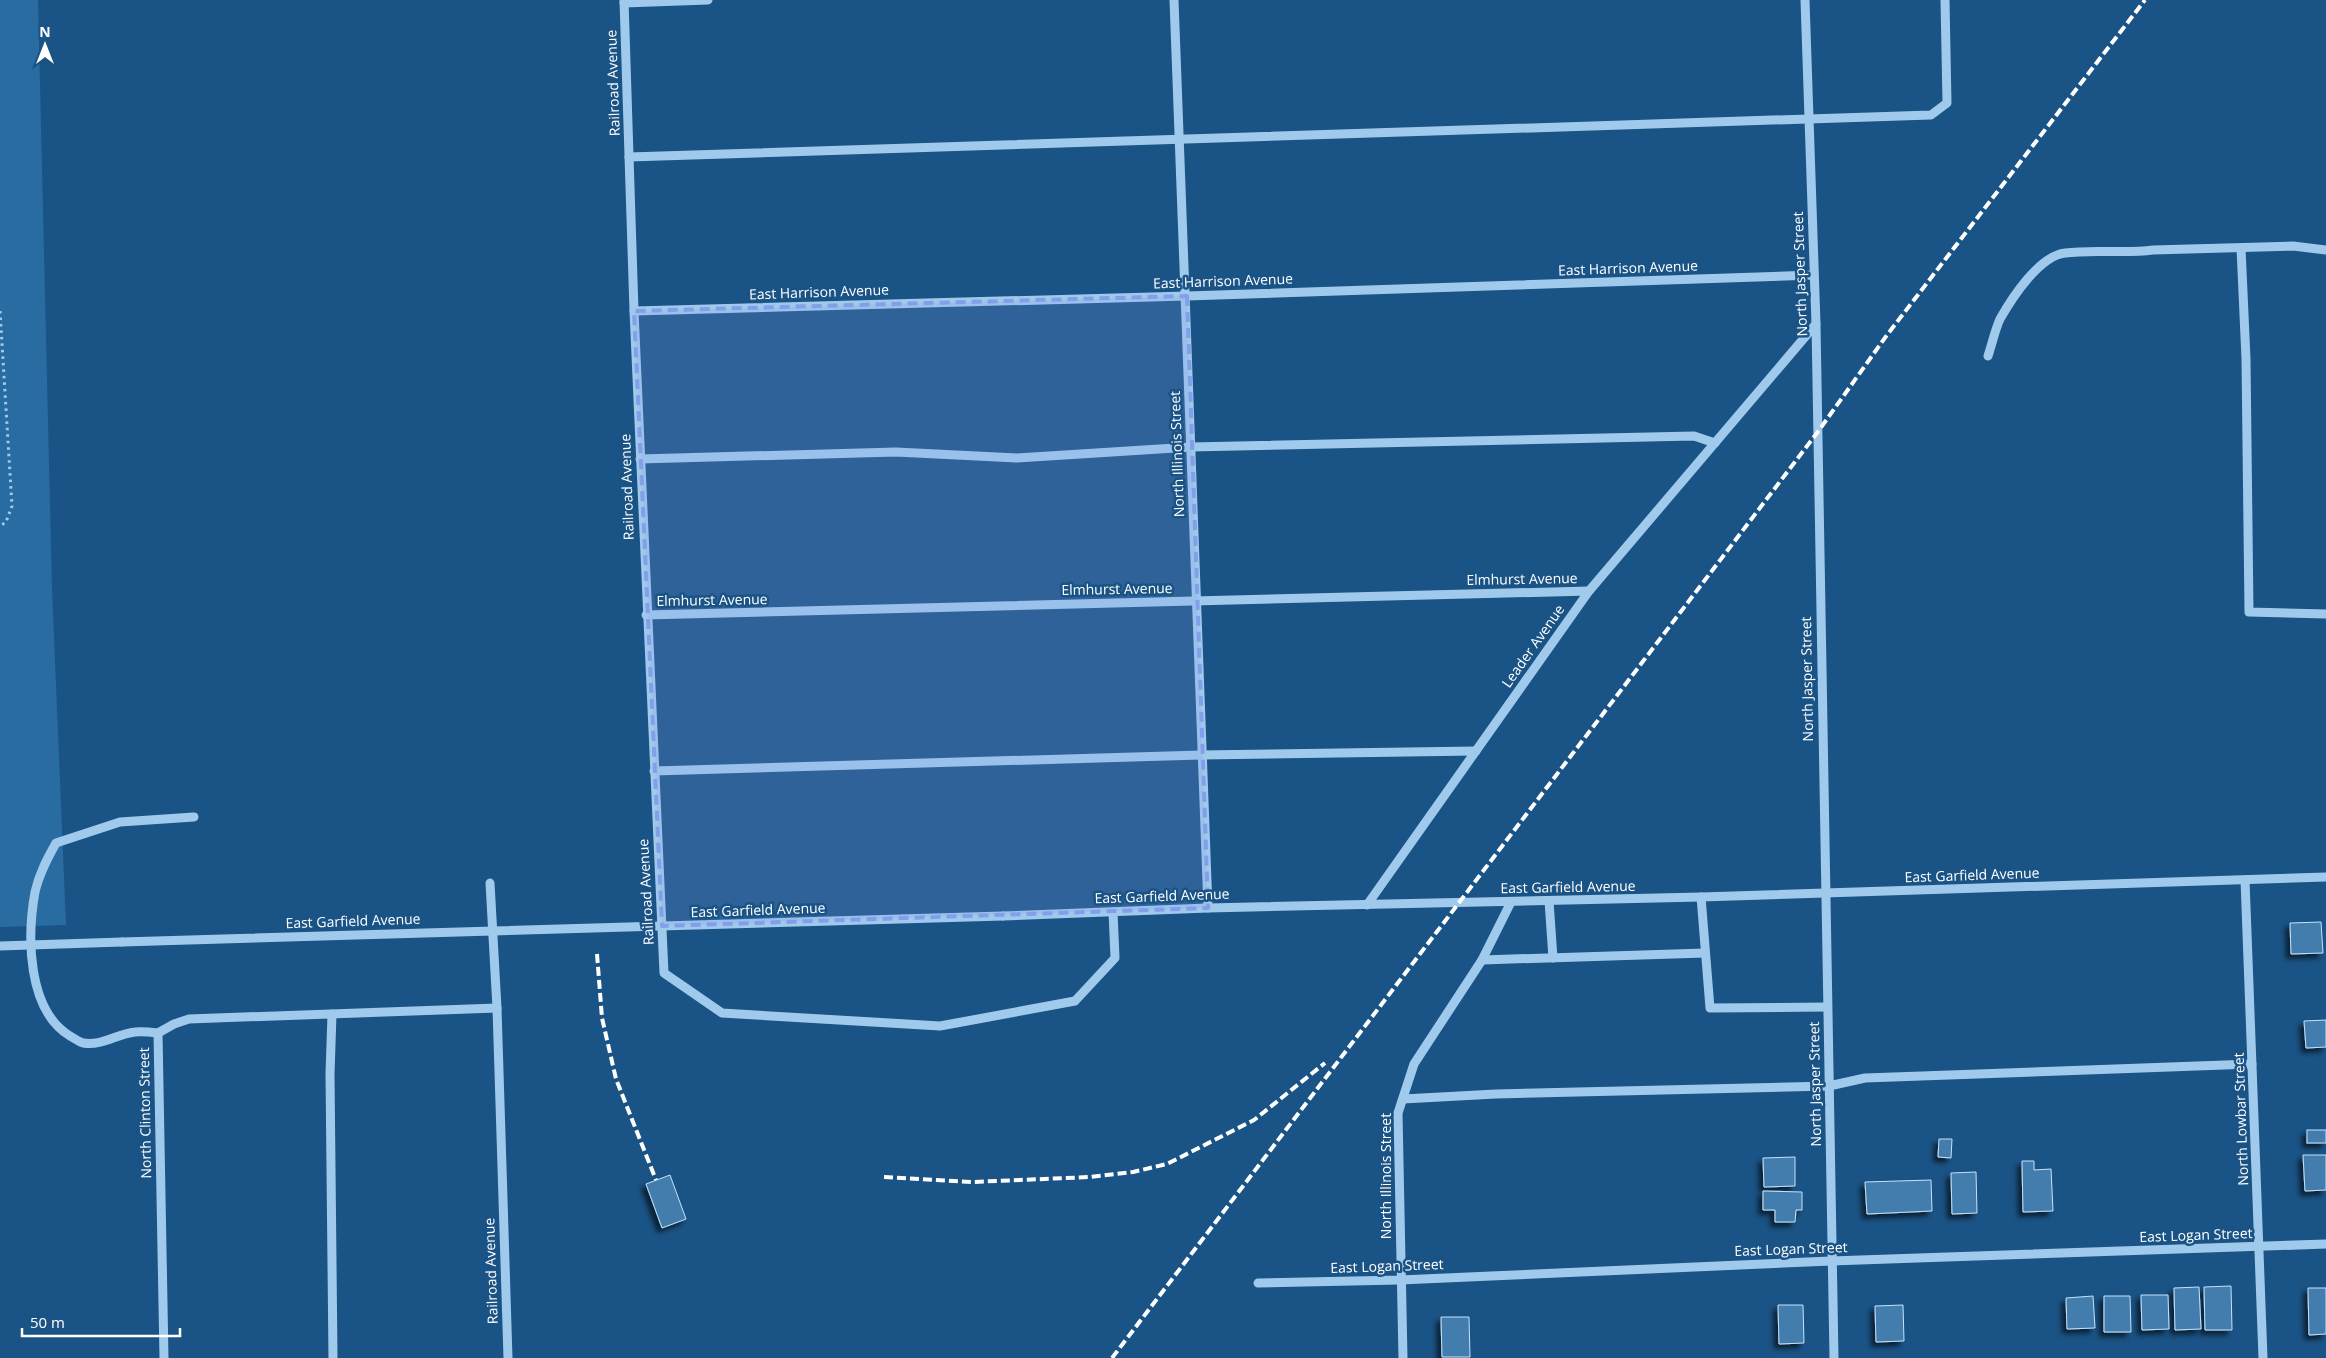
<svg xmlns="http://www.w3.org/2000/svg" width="2326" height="1358" font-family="'Open Sans',sans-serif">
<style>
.green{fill:#296ca2}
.building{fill:#437dae;stroke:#c5e2f9;filter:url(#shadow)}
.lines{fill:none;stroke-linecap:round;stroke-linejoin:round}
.path{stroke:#a0caec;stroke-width:3;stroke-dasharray:2.5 4;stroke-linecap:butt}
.minor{stroke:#a0caec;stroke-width:9}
.rail{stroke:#fff;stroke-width:4;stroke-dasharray:9 4;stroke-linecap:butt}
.minor-bridge{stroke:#a0caec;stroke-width:9}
.marked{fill:#839eea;fill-opacity:0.2;stroke:#839eea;stroke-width:4;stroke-dasharray:10 6;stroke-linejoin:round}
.labels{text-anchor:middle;stroke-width:5;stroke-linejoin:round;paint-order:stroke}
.street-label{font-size:14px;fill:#fff;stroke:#1a5385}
</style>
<defs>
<filter id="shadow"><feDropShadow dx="-4.5" dy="4.5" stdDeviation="2.5" flood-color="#0009"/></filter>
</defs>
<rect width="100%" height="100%" fill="#1a5385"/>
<path class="green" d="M 0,0 L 38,0 L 52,589 L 66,925 L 0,927 Z"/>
<g class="building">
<path d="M 2321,922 L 2323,953 L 2291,954 L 2290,923 Z"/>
<path d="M 2326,1020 L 2326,1047 L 2306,1048 L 2304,1021 Z"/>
<rect x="2307" y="1130" width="19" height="13"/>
<path d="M 1939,1139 L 1952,1139 L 1951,1158 L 1938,1157 Z"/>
<path d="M 2303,1155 L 2326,1155 L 2326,1190 L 2305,1191 Z"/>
<path d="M 1795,1157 L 1795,1186 L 1764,1187 L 1763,1158 Z"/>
<path d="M 2022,1161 L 2034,1161 L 2034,1170 L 2051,1169 L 2053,1211 L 2023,1212 Z"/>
<path d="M 1976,1172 L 1977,1213 L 1952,1214 L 1951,1173 Z"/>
<path d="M 670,1175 L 686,1219 L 662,1228 L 646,1184 Z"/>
<path d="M 1931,1180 L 1932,1211 L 1867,1214 L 1865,1182 Z"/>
<path d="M 1763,1191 L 1802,1192 L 1802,1210 L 1796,1210 L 1795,1222 L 1775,1222 L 1775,1210 L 1763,1210 Z"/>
<path d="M 2231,1286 L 2232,1330 L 2205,1330 L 2204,1287 Z"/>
<path d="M 2199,1287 L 2201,1329 L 2175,1330 L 2174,1288 Z"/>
<path d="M 2308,1288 L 2326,1288 L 2326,1334 L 2309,1335 Z"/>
<path d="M 2141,1295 L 2168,1295 L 2169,1329 L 2142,1330 Z"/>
<path d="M 2093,1296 L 2095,1328 L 2067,1329 L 2066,1298 Z"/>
<path d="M 2104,1296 L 2130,1296 L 2131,1332 L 2104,1332 Z"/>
<path d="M 1778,1305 L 1803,1305 L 1804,1343 L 1779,1344 Z"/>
<path d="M 1903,1305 L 1904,1341 L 1876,1342 L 1875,1306 Z"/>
<path d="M 1441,1317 L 1469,1317 L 1470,1357 L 1442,1357 Z"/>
</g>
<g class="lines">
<path class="path" d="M 0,311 L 12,506 L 6,522 L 0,526"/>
<g class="minor">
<path d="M 624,0 L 634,311 L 664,973 L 722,1013 L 940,1026 L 1075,1001 L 1115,958 L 1113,912"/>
<path d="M 1174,0 C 1187,303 1195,605 1208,908"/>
<path d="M 1805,0 L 1816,324 L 1834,1358"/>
<path d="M 624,3 L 708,0"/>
<path d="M 629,157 L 1931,115 L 1947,103 L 1945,0"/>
<path d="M 2241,248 L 2246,359 L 2249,612 L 2326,614"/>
<path d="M 634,311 L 1187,296 L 1814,275"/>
<path d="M 1988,356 C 1992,344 1995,330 2000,319 C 2012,298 2039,256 2065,253 C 2094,249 2124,254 2153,250 L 2293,246 L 2326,250"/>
<path d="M 640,459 L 896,452 L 1017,458 L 1191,447 L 1694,436 L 1715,443"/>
<path d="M 646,615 L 1589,591"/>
<path d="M 654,771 L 1201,755 L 1476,751"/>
<path d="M 2245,880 L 2263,1358"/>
<path d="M 490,883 L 497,1008 L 508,1358"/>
<path d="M 1701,897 L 1710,1008 L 1827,1007"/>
<path d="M 1549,901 L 1553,958"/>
<path d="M 1367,905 L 1589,591 L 1816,324"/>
<path d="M 1003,916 L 1208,908 L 1701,897 L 2326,877"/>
<path d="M 0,946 L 122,942"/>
<path d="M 1482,960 L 1705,953"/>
<path d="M 332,1014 L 330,1074 L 333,1358"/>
<path d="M 158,1033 L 174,1024 L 189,1019 L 497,1008"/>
<path d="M 1403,1099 L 1496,1094 L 1829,1086 L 1865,1078 L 2252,1064"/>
<path d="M 1258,1283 L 1400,1280 L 1831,1261 L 2326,1244"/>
<path d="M 164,1358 L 158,1033 C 150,1032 142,1031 135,1032 C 116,1034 103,1046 83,1043 C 79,1042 74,1038 70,1036 C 27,1010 27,936 35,892 C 39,874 47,859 56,843 L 120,822 L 194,817"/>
<path d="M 1403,1358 L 1398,1113 L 1414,1064 L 1482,960 L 1511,902"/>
</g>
<g class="rail">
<path d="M 597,954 L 602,1018 L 616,1079 L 656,1180"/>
<path d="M 884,1177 L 972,1182 L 1090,1177 L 1133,1172 L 1167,1164 L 1254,1120 L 1325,1063"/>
<path d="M 1112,1358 L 1817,433 L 1887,335 L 2145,0"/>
</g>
<path class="minor-bridge" d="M 122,942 L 1003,916"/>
</g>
<path class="marked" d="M 1187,296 L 1208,908 L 662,926 L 634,311 Z"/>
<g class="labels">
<g class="street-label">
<text transform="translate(613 83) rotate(-92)" y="5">Railroad Avenue</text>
<text transform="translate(1628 268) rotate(-2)" y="5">East Harrison Avenue</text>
<text transform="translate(1800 274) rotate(-92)" y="5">North Jasper Street</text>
<text transform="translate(1223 281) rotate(-2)" y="5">East Harrison Avenue</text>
<text transform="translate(819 292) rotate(-2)" y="5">East Harrison Avenue</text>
<text transform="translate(1177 454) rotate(-92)" y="5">North Illinois Street</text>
<text transform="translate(627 487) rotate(-92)" y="5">Railroad Avenue</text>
<text transform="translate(1522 579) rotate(-1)" y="5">Elmhurst Avenue</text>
<text transform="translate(1117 589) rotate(-1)" y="5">Elmhurst Avenue</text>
<text transform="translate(712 600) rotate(-1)" y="5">Elmhurst Avenue</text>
<text transform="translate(1533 646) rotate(-55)" y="5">Leader Avenue</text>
<text transform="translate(1807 679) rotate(-91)" y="5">North Jasper Street</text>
<text transform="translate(1972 875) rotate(-2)" y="5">East Garfield Avenue</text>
<text transform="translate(1568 887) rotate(-1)" y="5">East Garfield Avenue</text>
<text transform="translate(646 892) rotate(-93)" y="5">Railroad Avenue</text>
<text transform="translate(1162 896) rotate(-2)" y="5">East Garfield Avenue</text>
<text transform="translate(758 910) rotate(-2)" y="5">East Garfield Avenue</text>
<text transform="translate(353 921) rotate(-2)" y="5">East Garfield Avenue</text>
<text transform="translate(1815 1084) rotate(-91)" y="5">North Jasper Street</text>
<text transform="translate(145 1113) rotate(-91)" y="5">North Clinton Street</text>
<text transform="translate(2241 1119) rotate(-92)" y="5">North Lowbar Street</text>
<text transform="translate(1386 1176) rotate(-90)" y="5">North Illinois Street</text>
<text transform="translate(2196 1235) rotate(-2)" y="5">East Logan Street</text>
<text transform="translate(1791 1249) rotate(-2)" y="5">East Logan Street</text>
<text transform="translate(1387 1266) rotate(-2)" y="5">East Logan Street</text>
<text transform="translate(491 1271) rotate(-92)" y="5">Railroad Avenue</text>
</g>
</g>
<g transform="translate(45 45)" stroke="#1a5385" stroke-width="4" paint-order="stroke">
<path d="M0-4L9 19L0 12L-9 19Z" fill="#ffffff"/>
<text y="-8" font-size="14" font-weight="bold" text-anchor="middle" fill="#ffffff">N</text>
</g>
<path d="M22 1328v8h158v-8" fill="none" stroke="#ffffff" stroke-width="2.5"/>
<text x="30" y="1328" font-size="15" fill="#ffffff" stroke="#1a5385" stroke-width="4" paint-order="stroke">50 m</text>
</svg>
